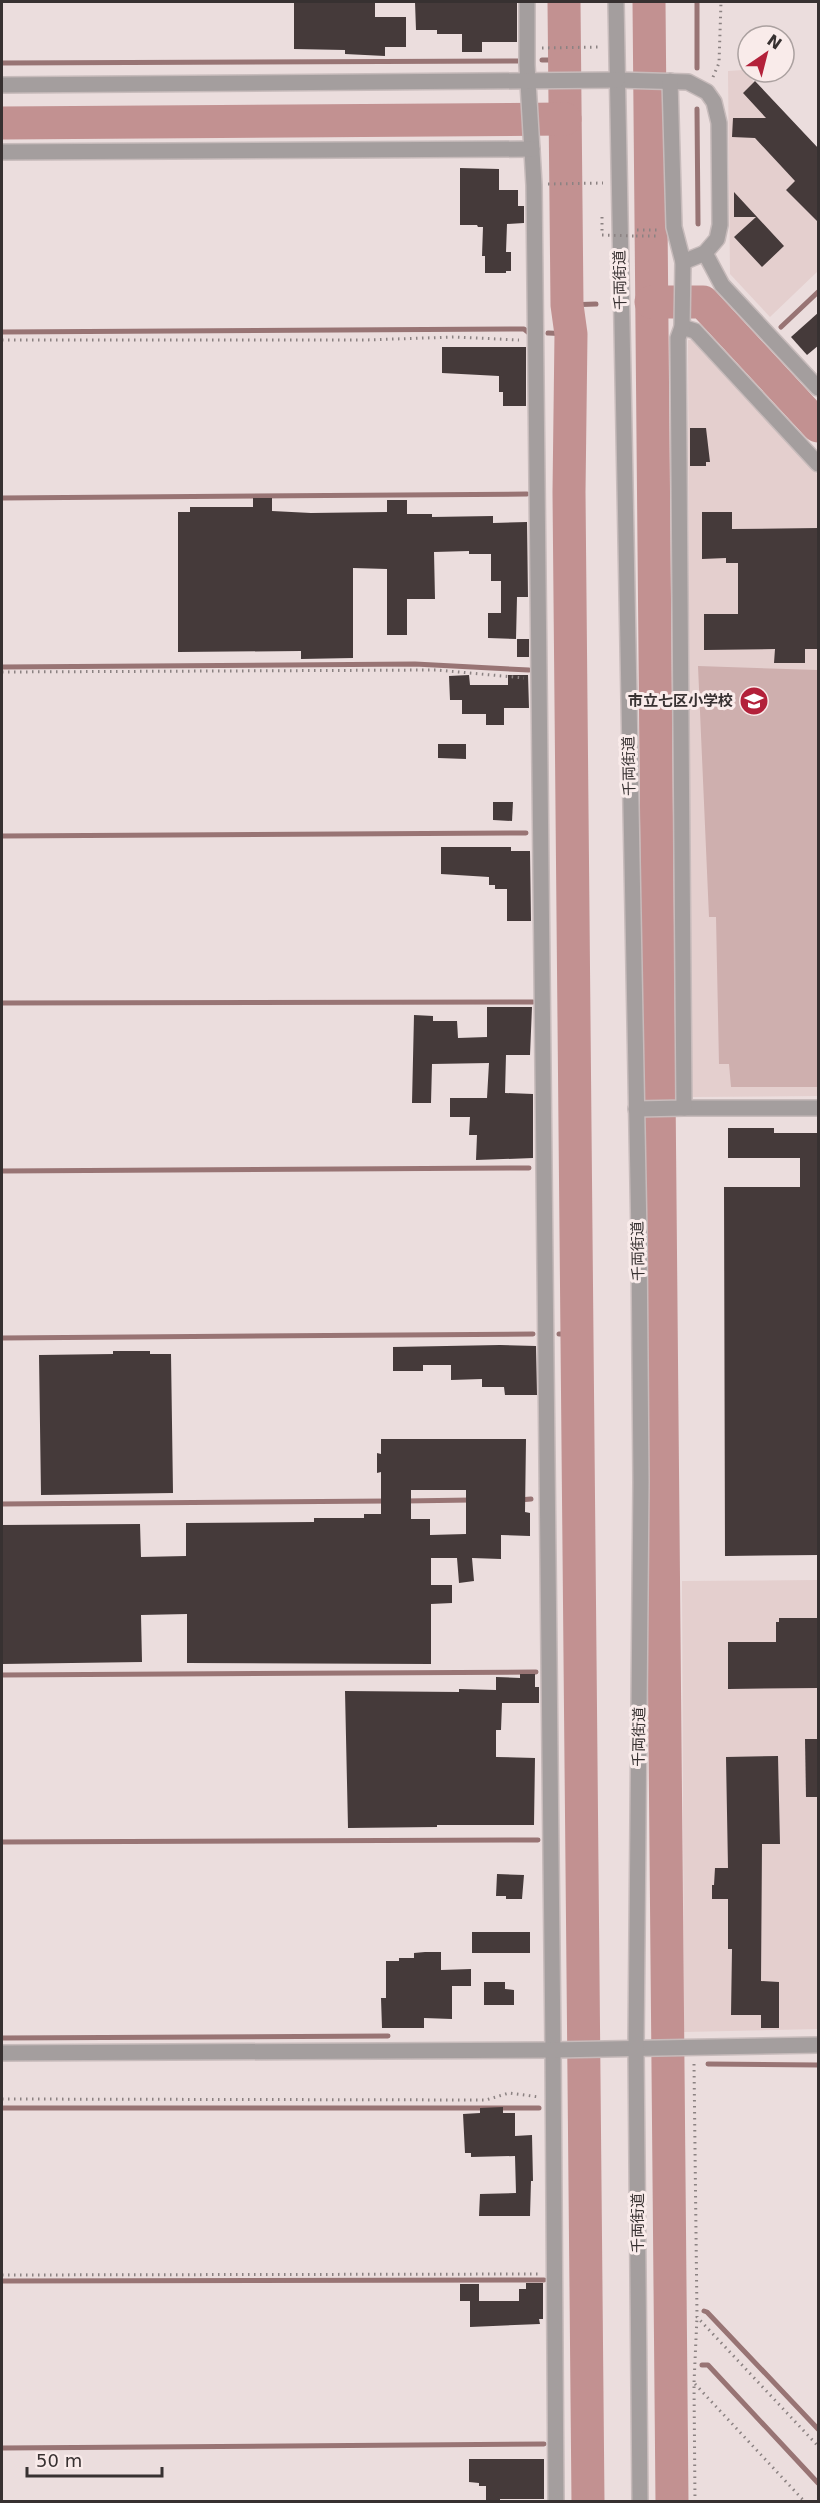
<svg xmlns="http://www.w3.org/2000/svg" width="820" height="2503" font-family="'DejaVu Sans','Noto Sans JP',sans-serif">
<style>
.built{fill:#e4cfce}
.green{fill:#ceafae}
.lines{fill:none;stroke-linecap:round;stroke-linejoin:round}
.stream{stroke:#987474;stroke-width:5}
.river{stroke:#c29191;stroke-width:33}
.building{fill:#453a3a;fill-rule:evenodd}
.minor-casing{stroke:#c7bbbb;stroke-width:18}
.tertiary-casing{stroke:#c7bbbb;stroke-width:18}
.path{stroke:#8b8282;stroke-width:3;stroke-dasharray:1.5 4.5;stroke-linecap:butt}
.minor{stroke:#a49e9e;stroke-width:15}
.tertiary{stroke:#a49e9e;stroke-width:15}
.path-bridge{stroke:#8b8282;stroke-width:3;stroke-dasharray:1.5 4.5;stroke-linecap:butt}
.labels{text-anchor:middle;stroke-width:6;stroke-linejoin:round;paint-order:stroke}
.street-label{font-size:15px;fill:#373131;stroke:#f9ebea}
.poi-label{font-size:15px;font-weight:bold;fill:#373131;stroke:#f9ebea;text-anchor:end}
</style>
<rect width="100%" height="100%" fill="#ebdddd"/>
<g class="built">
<path d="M 743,70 L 818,152 L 818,271 L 770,317 L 730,274 L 728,71 Z"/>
<path d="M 688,340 L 693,340 L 818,475 L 818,1096 L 691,1097 Z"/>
<path d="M 818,1580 L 818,2029 L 684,2032 L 682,1581 Z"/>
</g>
<path class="green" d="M 698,666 L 818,670 L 818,1087 L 731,1087 L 729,1064 L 719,1064 L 716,917 L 709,917 Z"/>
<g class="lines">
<g class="stream">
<path d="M 542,60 L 564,60"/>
<path d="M 2,63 L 519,61"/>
<path d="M 697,68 L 697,2"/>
<path d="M 697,109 L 698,224"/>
<path d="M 699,291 L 699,302"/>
<path d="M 644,302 L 651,302"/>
<path d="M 567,305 L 596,304"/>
<path d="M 781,327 L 818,292"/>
<path d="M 2,332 L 524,329 L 529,333"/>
<path d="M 548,333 L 571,334"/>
<path d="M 753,355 L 760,348"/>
<path d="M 559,493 L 569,492"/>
<path d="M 2,498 L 527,494"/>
<path d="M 2,667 L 415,664 L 529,670"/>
<path d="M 562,672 L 571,673"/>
<path d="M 566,833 L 572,833"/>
<path d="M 2,836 L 526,833"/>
<path d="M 568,1002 L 573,1002"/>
<path d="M 2,1003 L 533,1002"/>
<path d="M 568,1168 L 575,1168"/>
<path d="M 2,1171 L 529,1168"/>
<path d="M 559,1334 L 577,1334"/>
<path d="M 2,1338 L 533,1334"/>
<path d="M 519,1500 L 531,1499"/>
<path d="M 570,1500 L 578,1500"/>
<path d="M 405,1501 L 471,1500"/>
<path d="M 2,1504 L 387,1501"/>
<path d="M 571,1672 L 580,1672"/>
<path d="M 2,1675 L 536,1672"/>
<path d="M 575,1839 L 582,1838"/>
<path d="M 2,1842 L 538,1840"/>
<path d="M 2,2038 L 388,2036"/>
<path d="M 708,2064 L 818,2065"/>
<path d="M 2,2108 L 539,2108"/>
<path d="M 576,2108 L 584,2107"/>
<path d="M 578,2279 L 586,2279"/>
<path d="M 2,2281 L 544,2280"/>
<path d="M 670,2311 L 683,2311"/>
<path d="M 704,2311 L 707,2312 L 818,2429"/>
<path d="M 671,2365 L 681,2365"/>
<path d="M 702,2365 L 708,2365 L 818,2483"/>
<path d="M 579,2444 L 587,2444"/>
<path d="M 2,2448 L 544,2444"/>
</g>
<g class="river">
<path d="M 564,2 L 567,305 L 571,334 L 569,492 L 588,2502"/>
<path d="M 649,2 L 672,2502"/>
<path d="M 2,123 L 565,119"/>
<path d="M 651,302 L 703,302 L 818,426"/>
</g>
</g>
<g class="building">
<path d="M 294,2 L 375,2 L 375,17 L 406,17 L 406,47 L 385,47 L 385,56 L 345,54 L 345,50 L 294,49 Z"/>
<path d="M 415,2 L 517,2 L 517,42 L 482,42 L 482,52 L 462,52 L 462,34 L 437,34 L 437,30 L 416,30 Z"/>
<path d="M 755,81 L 819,149 L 819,223 L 786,190 L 795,181 L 755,138 L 732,137 L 733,118 L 766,118 L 743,93 Z"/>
<path d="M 460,168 L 499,169 L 499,190 L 518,190 L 518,206 L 524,206 L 524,223 L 507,224 L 506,252 L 511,252 L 511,271 L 506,271 L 506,273 L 485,273 L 485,256 L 482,256 L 483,227 L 478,227 L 477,225 L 460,225 Z"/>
<path d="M 734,192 L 784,246 L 762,267 L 734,237 L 756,217 L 734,217 Z"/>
<path d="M 819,312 L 819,345 L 807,355 L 791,337 Z"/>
<path d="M 442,347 L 526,347 L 526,406 L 503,406 L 503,392 L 499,392 L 499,376 L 442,373 Z"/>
<path d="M 690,428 L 706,428 L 710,462 L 706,462 L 706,466 L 690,466 Z"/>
<path d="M 253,498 L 272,498 L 272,511 L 311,513 L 387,512 L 387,500 L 407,500 L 407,514 L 432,514 L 432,517 L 493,516 L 493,523 L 527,522 L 528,597 L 517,597 L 516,639 L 488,638 L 488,613 L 501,613 L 501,581 L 491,581 L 491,554 L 469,554 L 469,551 L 434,552 L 435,599 L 407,599 L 407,635 L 387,635 L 387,569 L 353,568 L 353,658 L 301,659 L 301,651 L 178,652 L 178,512 L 190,512 L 190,507 L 253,507 Z"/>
<path d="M 702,512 L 732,512 L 732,529 L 819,528 L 819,649 L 805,649 L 805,663 L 774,663 L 775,649 L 704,650 L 704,614 L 738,614 L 738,563 L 726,563 L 726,558 L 702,559 Z"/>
<rect x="517" y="639" width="12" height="18"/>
<path d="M 469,675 L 470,685 L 508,685 L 508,675 L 528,675 L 529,708 L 504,708 L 504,725 L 486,725 L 486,714 L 462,714 L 462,700 L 450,700 L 449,676 Z"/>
<path d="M 438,744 L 466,744 L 466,759 L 438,758 Z"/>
<path d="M 493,802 L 513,802 L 512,821 L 493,820 Z"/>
<path d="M 441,847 L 511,847 L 511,851 L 530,851 L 531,921 L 507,921 L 507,889 L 495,889 L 495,885 L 489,885 L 489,877 L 441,874 Z"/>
<path d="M 487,1007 L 532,1007 L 530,1055 L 506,1055 L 505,1093 L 533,1094 L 533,1158 L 476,1160 L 477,1135 L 469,1135 L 470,1117 L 450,1117 L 450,1098 L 487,1098 L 489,1063 L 432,1064 L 431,1103 L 412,1103 L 414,1015 L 433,1016 L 433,1021 L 457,1021 L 458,1038 L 487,1037 Z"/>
<path d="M 728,1128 L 774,1128 L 774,1133 L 819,1133 L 819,1555 L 725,1556 L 724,1187 L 800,1187 L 800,1158 L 728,1158 Z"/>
<path d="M 500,1345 L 536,1346 L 537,1395 L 505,1395 L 504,1387 L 482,1387 L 482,1379 L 451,1380 L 451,1365 L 423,1365 L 423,1371 L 393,1371 L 393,1347 Z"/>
<path d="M 113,1351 L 150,1351 L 150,1354 L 171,1354 L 173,1493 L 41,1495 L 39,1355 L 113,1354 Z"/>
<path d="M 381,1439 L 526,1439 L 525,1512 L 530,1513 L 530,1536 L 501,1535 L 501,1559 L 472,1558 L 474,1581 L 459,1583 L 457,1558 L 431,1558 L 431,1585 L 452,1585 L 452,1603 L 431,1604 L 431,1664 L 187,1663 L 187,1614 L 141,1615 L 142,1662 L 2,1664 L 2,1525 L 140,1524 L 141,1557 L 186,1556 L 186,1523 L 314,1522 L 314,1518 L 364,1518 L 364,1514 L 381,1514 L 381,1472 L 377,1473 L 377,1453 L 381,1454 ZM 411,1490 L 466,1490 L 466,1534 L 430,1535 L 430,1519 L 411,1519 Z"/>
<path d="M 779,1618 L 817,1618 L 818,1688 L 728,1689 L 728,1642 L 776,1642 L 776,1622 L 779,1622 Z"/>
<path d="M 520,1674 L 535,1674 L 535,1687 L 539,1687 L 539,1703 L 502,1703 L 501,1730 L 496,1730 L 496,1757 L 535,1758 L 534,1825 L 437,1825 L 437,1827 L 348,1828 L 345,1691 L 459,1692 L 459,1689 L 496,1690 L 496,1677 L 520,1678 Z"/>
<path d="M 805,1739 L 819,1739 L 819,1797 L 806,1797 Z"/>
<path d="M 778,1756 L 780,1844 L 762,1844 L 761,1981 L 779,1982 L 779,2028 L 761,2028 L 761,2015 L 731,2015 L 732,1949 L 728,1949 L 728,1899 L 712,1899 L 712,1885 L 714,1885 L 715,1868 L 728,1868 L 726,1757 Z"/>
<path d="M 497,1874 L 524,1875 L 522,1899 L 506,1899 L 506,1896 L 496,1896 Z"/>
<rect x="472" y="1932" width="58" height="21"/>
<path d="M 425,1952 L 441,1952 L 441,1970 L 471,1969 L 471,1986 L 452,1986 L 452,2019 L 424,2018 L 424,2028 L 382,2028 L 381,1998 L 386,1998 L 386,1961 L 399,1961 L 399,1958 L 414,1958 L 414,1953 Z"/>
<path d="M 484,1982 L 505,1982 L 505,1989 L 514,1990 L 514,2005 L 484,2005 Z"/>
<path d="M 503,2107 L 503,2113 L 515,2113 L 515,2136 L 532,2135 L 533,2181 L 531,2181 L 530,2216 L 479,2216 L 480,2194 L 516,2193 L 515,2156 L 471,2157 L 471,2153 L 465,2153 L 463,2114 L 480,2113 L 480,2108 Z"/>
<path d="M 526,2283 L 543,2283 L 543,2319 L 539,2319 L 540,2324 L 470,2327 L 470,2301 L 519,2301 L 519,2289 L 526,2289 Z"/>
<rect x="460" y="2284" width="19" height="17"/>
<path d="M 469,2459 L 544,2459 L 544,2499 L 500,2499 L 500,2502 L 486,2502 L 486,2486 L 479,2486 L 479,2483 L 469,2482 Z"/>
</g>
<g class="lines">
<g class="minor-casing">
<g id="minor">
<path d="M 527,2 L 527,65 L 534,185 L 553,2050 L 556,2502"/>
<path d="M 617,80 L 688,82 L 707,92 L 714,102 L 719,123 L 720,225 L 717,239 L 705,253"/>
<path d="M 2,152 L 532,149"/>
<path d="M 683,262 L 705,253 L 722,285 L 818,388"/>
<path d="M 682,327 L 695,331 L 818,464"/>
<path d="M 684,1108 L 818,1108"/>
<path d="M 636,1109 L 684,1108 L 678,338 L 682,327 L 683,262 L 674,227 L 670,81"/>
<path d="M 2,2053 L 553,2050 L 818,2045"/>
</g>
</g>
<g class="tertiary-casing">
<g id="tertiary">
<path d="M 616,2 L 639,1236 L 641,1482 L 636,2048 L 640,2502"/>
<path d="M 2,85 L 617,80"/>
</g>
</g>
<g class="path">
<path d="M 542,48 L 601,47"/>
<path d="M 713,77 L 719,63 L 721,2"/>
<path d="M 548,184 L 603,183"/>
<path d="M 602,217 L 602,235"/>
<path d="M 637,230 L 658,230"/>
<path d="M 636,236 L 659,236"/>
<path d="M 2,340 L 365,340 L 455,337 L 519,340"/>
<path d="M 2,672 L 437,670 L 524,678"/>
<path d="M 694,2064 L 697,2317 L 818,2446"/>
<path d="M 2,2099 L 486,2100 L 509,2093 L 539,2097"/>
<path d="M 2,2275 L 540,2274"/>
<path d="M 695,2384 L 805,2502"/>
<path d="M 695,2502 L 694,2383 L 697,2317"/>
</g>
<use href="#minor" class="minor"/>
<use href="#tertiary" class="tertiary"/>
<path class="path-bridge" d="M 602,235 L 634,236"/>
</g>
<defs>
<g id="school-disc" transform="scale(1.5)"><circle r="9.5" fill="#b3213a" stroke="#f9ebea"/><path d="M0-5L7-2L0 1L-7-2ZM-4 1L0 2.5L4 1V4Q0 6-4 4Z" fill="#fff"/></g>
</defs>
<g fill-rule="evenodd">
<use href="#school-disc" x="754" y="701"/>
</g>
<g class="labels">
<g class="street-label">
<text transform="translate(620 280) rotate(-91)" y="5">千両街道</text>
<text transform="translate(629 766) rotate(-91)" y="5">千両街道</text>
<text transform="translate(638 1251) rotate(-91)" y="5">千両街道</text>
<text transform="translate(639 1737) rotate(-89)" y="5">千両街道</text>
<text transform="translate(638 2223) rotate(-90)" y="5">千両街道</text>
</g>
<g class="poi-label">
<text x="733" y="706">市立七区小学校</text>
</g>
</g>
<rect width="820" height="2503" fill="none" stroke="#373131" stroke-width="6"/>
<g transform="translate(766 54) rotate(35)"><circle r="28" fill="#f9ebea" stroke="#aba1a0" stroke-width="1.5"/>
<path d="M0-4.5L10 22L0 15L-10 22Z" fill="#b3213a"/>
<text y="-9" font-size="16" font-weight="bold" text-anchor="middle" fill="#373131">N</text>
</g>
<path d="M27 2467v9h135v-9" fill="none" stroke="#373131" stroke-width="3"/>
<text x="36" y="2467" font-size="18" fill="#373131" stroke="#f9ebea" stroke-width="4.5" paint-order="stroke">50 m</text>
</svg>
